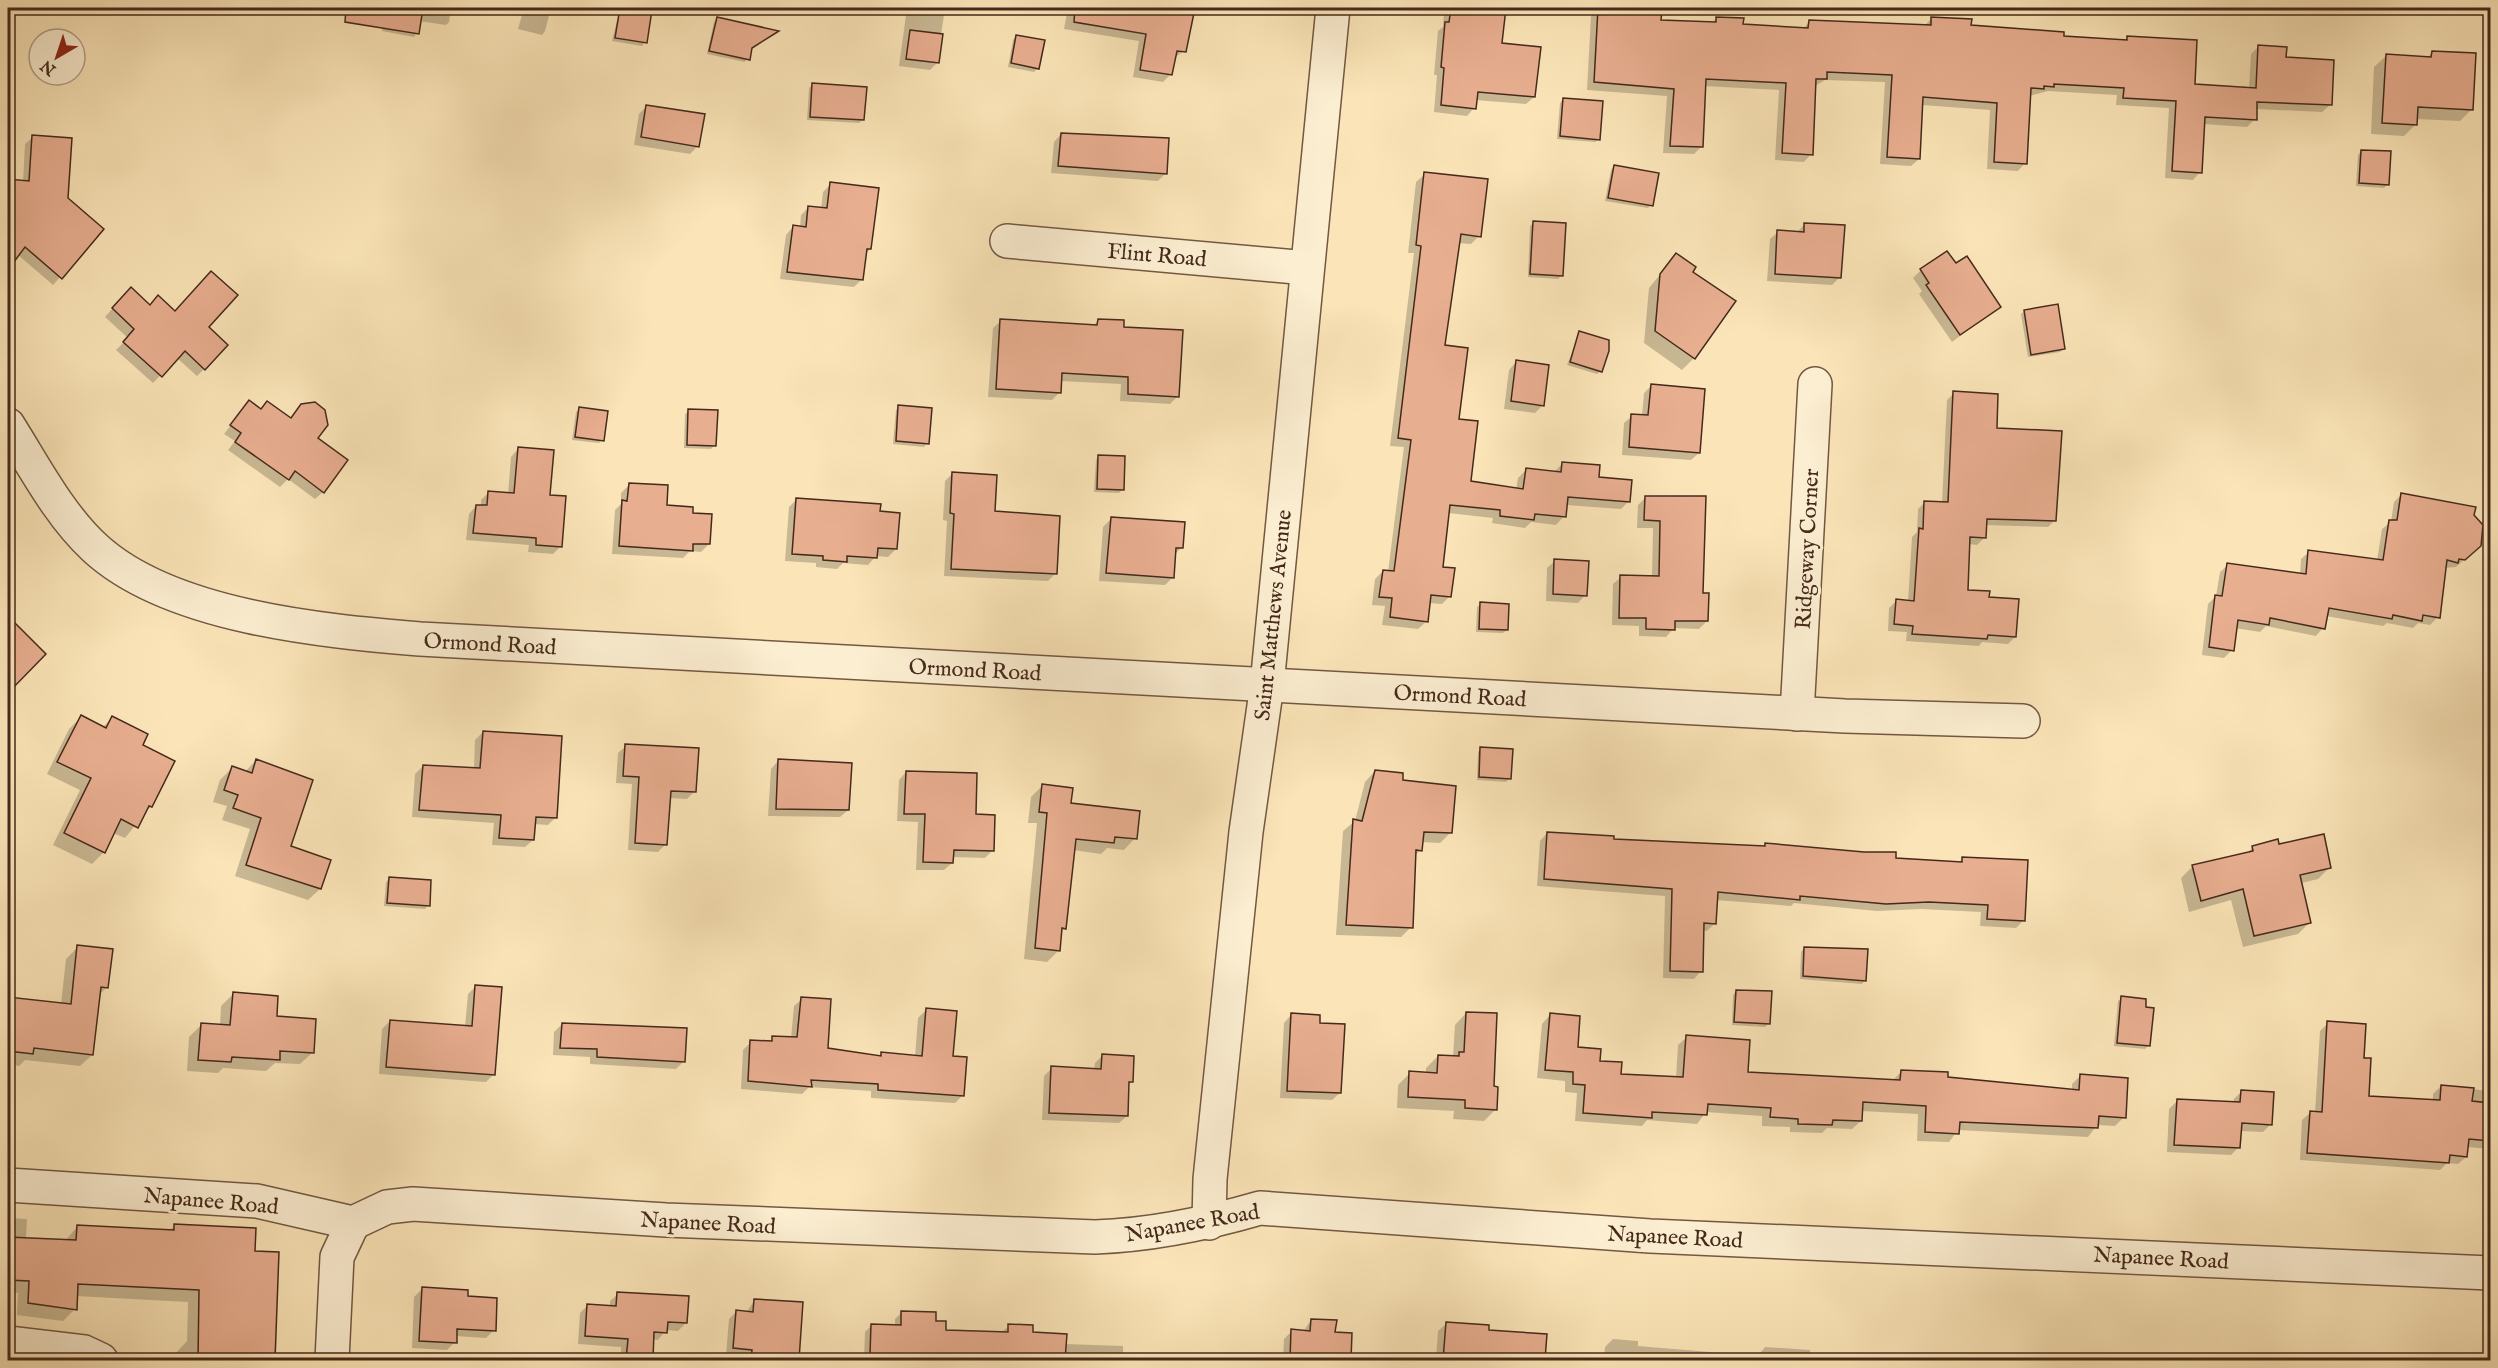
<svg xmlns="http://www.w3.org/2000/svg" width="2498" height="1368" font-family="'IM FELL English',serif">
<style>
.shadow{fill:#0003}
.building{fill:#e8ae90;stroke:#45291b;stroke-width:1.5}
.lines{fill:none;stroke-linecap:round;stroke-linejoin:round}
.street-casing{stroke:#725842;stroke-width:36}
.street{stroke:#fceed1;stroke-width:33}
.labels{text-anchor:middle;stroke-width:6;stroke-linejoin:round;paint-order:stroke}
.street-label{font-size:22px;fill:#45291b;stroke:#fceed1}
</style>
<rect width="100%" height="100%" fill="#fbe5b8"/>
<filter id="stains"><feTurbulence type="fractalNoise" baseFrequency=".00333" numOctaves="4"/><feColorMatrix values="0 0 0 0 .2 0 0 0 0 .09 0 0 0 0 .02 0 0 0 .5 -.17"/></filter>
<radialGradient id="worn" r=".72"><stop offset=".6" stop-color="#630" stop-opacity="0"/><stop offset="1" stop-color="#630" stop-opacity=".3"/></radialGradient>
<g class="shadow">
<path d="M 386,8 L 451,8 L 449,22 L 446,25 L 419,21 L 417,33 L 414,37 L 382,31 Z"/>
<path d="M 524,8 L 551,8 L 545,31 L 542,35 L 518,29 Z"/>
<path d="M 620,8 L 650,11 L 645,42 L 642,46 L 612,41 Z"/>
<path d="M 907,8 L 945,8 L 937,63 L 930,70 L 899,66 Z"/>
<path d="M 1068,8 L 1189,8 L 1194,9 L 1184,51 L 1174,58 L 1171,74 L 1163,82 L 1133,77 L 1139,41 L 1064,29 Z"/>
<path d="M 1447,8 L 1505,8 L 1501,44 L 1534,97 L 1526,104 L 1475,100 L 1474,108 L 1467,116 L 1434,112 L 1437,75 L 1434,75 L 1438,31 L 1443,27 L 1444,11 Z"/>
<path d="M 1599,8 L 1660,21 L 1712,23 L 1717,18 L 1742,25 L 1803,29 L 1809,22 L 1924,26 L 1931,19 L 1970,27 L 2062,37 L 2124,41 L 2127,38 L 2193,85 L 2249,89 L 2251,54 L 2258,47 L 2285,59 L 2330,105 L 2322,112 L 2256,109 L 2255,119 L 2247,127 L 2203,124 L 2200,172 L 2193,180 L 2165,178 L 2169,108 L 2116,105 L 2117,95 L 2048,91 L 2029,96 L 2025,163 L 2018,171 L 1987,169 L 1990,110 L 1922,105 L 1919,159 L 1911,166 L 1880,164 L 1885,82 L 1825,80 L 1815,86 L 1811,154 L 1804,162 L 1775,160 L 1779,90 L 1704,86 L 1701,147 L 1694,154 L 1663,153 L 1667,96 L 1587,90 L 1591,16 Z"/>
<path d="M 717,19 L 751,49 L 745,62 L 707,54 L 714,22 Z"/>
<path d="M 1016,36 L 1038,68 L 1034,72 L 1008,67 L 1013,40 Z"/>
<path d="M 2432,53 L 2472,109 L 2460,121 L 2416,119 L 2416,124 L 2404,136 L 2371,134 L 2374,67 L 2386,56 L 2427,58 Z"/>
<path d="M 812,85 L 863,120 L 859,123 L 807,120 L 809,88 Z"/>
<path d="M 1563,99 L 1599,139 L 1595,142 L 1557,139 L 1560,103 Z"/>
<path d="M 647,106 L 698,146 L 690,154 L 634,145 L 639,114 Z"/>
<path d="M 1061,134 L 1166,173 L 1158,181 L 1051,173 L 1054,142 Z"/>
<path d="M 33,137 L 66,199 L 102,230 L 53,285 L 17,254 L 8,264 L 8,180 L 23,182 L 25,144 Z"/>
<path d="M 2361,151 L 2388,184 L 2384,188 L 2356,186 L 2358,155 Z"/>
<path d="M 2487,163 L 2490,163 L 2490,192 L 2482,191 L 2484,166 Z"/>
<path d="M 1614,166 L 1651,205 L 1648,208 L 1605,201 L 1611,170 Z"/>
<path d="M 1425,174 L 1479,236 L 1471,244 L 1458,243 L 1443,347 L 1469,482 L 1516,490 L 1518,478 L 1526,470 L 1553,473 L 1562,464 L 1598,478 L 1629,501 L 1621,509 L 1566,505 L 1564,516 L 1556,525 L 1531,522 L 1525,528 L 1492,523 L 1493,518 L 1448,513 L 1441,568 L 1450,596 L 1442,604 L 1429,603 L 1427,621 L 1418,629 L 1382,625 L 1385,606 L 1372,605 L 1375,579 L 1383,571 L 1388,572 L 1404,447 L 1390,446 L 1414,253 L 1408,253 L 1416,182 Z"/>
<path d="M 831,184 L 870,249 L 865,254 L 862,279 L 854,287 L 780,279 L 786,235 L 793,227 L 800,228 L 801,215 L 809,207 L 821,209 L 823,192 Z"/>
<path d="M 1534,223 L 1561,276 L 1558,279 L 1528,277 L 1530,226 Z"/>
<path d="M 1805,224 L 1840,277 L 1832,285 L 1767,281 L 1770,239 L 1778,232 L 1797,232 Z"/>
<path d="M 1676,255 L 1691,272 L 1694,358 L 1682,370 L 1644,343 L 1649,288 Z"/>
<path d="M 1921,270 L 1999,307 L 1952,342 L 1919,294 L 1922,291 L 1913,278 Z"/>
<path d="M 123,297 L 206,327 L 204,369 L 197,376 L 177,358 L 153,383 L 116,350 L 128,338 L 105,317 Z"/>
<path d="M 2025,311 L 2064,349 L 2060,352 L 2028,357 L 2021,314 Z"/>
<path d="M 1099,320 L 1122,328 L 1178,396 L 1170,404 L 1120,401 L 1121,384 L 1060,381 L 1060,392 L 1052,400 L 988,397 L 993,328 L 1001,321 L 1092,327 Z"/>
<path d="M 1580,333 L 1601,371 L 1597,374 L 1567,365 Z"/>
<path d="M 1516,362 L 1543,405 L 1535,413 L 1504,409 L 1509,370 Z"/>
<path d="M 1651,386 L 1699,453 L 1691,460 L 1622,455 L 1624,423 L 1632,416 L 1642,416 L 1644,393 Z"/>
<path d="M 1954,393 L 1995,430 L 2055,520 L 2048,527 L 1985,525 L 1984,538 L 1977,545 L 1969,544 L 1966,591 L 1988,598 L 2015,637 L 2008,644 L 1982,642 L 1979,646 L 1906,641 L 1907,632 L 1888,631 L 1889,608 L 1896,601 L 1908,602 L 1912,537 L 1917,532 L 1918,509 L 1925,502 L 1942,503 L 1947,400 Z"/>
<path d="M 249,402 L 260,410 L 267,402 L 290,419 L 302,406 L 316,438 L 323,492 L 315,499 L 288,479 L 280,487 L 228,450 L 235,441 L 224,434 Z"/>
<path d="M 899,407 L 927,443 L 924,447 L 893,444 L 896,410 Z"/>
<path d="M 579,409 L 602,440 L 599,443 L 572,440 L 576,412 Z"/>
<path d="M 689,411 L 715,445 L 711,449 L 684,448 L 685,414 Z"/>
<path d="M 518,449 L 548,496 L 561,546 L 553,554 L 528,552 L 529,545 L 466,540 L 469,514 L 476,506 L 481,506 L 481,500 L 489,492 L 508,494 L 511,457 Z"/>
<path d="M 1099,456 L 1122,490 L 1119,493 L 1094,492 L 1096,460 Z"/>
<path d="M 953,473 L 1056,573 L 1048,581 L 944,576 L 947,521 L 943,520 L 945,481 Z"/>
<path d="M 629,485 L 665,506 L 691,514 L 709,544 L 701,552 L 690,551 L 683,558 L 612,554 L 615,510 L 621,504 L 621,493 Z"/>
<path d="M 2401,495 L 2471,553 L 2456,567 L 2444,568 L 2438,617 L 2430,625 L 2418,623 L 2413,628 L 2387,623 L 2383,626 L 2326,616 L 2323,628 L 2316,636 L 2266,626 L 2260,632 L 2235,628 L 2232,650 L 2224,658 L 2202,655 L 2208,604 L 2216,596 L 2220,572 L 2228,565 L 2300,575 L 2301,559 L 2309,552 L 2377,561 L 2382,529 L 2391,522 L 2394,502 Z"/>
<path d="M 1645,498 L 1704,498 L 1702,595 L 1707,621 L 1699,629 L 1674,628 L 1666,637 L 1639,636 L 1639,626 L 1612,625 L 1613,584 L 1621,577 L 1652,577 L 1653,528 L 1637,528 L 1638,505 Z"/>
<path d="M 797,499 L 878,513 L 896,549 L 888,557 L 876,556 L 868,565 L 843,563 L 837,569 L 816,567 L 816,563 L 785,561 L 789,507 Z"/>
<path d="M 1111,519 L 1181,548 L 1174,555 L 1172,578 L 1165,585 L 1099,581 L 1103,527 Z"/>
<path d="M 1555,561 L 1585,595 L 1578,603 L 1546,601 L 1547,568 Z"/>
<path d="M 1481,604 L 1507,630 L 1503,633 L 1476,632 L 1477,607 Z"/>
<path d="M 8,618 L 44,654 L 8,691 Z"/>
<path d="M 81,717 L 102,728 L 112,718 L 141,746 L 151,806 L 125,838 L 113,833 L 104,852 L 92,864 L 53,845 L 80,790 L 47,774 L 69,729 Z"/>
<path d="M 483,732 L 556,817 L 548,825 L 534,824 L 533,840 L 525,847 L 492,845 L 494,823 L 412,817 L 415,774 L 423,766 L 474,769 L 475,740 Z"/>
<path d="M 626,746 L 695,791 L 687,799 L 669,798 L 666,844 L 658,852 L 628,850 L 632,784 L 616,783 L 618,753 Z"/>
<path d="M 1481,749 L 1510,778 L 1506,782 L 1477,780 L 1478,752 Z"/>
<path d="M 256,760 L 289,847 L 329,861 L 320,889 L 308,900 L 235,876 L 250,829 L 222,820 L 227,806 L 213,802 L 220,780 L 232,768 L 245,772 Z"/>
<path d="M 778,761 L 848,810 L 840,817 L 768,816 L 771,769 Z"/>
<path d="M 1375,771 L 1401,782 L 1451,832 L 1440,843 L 1421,842 L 1421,850 L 1414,856 L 1411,927 L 1401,937 L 1336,935 L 1343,831 L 1355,821 L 1365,782 Z"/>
<path d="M 906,772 L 974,816 L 993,850 L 985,858 L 952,857 L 952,863 L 944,870 L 916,870 L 918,822 L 897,821 L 899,780 Z"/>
<path d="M 1042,786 L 1069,804 L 1135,838 L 1124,850 L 1107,848 L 1101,854 L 1073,850 L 1065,928 L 1060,933 L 1058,951 L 1047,962 L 1024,959 L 1037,823 L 1028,823 L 1031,797 Z"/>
<path d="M 1547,833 L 1613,840 L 1763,847 L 1765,844 L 1894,860 L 1958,863 L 1963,858 L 2024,920 L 2016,928 L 1980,926 L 1981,912 L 1921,909 L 1877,911 L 1794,903 L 1791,906 L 1716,900 L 1715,923 L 1707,931 L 1702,930 L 1701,971 L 1694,979 L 1663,978 L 1665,896 L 1537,886 L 1540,841 Z"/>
<path d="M 2278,846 L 2330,867 L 2318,879 L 2301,883 L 2310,922 L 2298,934 L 2243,947 L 2231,900 L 2189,912 L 2181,878 L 2193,866 L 2246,854 L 2253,847 Z"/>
<path d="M 390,878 L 428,905 L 425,909 L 384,906 L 386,882 Z"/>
<path d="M 78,947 L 107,987 L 98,996 L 92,1055 L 80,1066 L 25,1060 L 19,1066 L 8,1064 L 8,998 L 61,1004 L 66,959 Z"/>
<path d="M 1804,948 L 1865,980 L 1862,984 L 1800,979 L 1801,952 Z"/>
<path d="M 476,986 L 494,1074 L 486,1082 L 379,1074 L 382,1029 L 390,1021 L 465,1027 L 468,994 Z"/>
<path d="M 1736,991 L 1769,1023 L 1765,1027 L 1732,1025 L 1733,995 Z"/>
<path d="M 233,994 L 275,1017 L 312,1053 L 300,1064 L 275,1063 L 266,1071 L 223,1068 L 218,1073 L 187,1071 L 189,1037 L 201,1025 L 220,1026 L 221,1006 Z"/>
<path d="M 2122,998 L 2148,1046 L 2145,1049 L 2114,1046 L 2118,1001 Z"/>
<path d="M 802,999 L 826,1049 L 878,1057 L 881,1054 L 915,1057 L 918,1018 L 926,1010 L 951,1057 L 963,1095 L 955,1103 L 871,1098 L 871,1091 L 809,1087 L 802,1094 L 741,1089 L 743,1050 L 751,1042 L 768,1042 L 773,1038 L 791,1038 L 794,1006 Z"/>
<path d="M 1466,1013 L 1492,1087 L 1496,1109 L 1484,1121 L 1453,1119 L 1454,1111 L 1397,1108 L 1398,1085 L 1410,1073 L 1426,1074 L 1426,1068 L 1438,1056 L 1453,1057 L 1455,1025 Z"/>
<path d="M 1291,1015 L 1340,1093 L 1332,1100 L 1280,1098 L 1284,1023 Z"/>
<path d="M 1550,1015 L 1576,1048 L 1619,1075 L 1676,1078 L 1678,1045 L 1687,1037 L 1746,1074 L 1892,1081 L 1901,1072 L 2072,1090 L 2072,1084 L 2081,1075 L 2124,1117 L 2115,1126 L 2097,1125 L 2088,1137 L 1958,1130 L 1949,1142 L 1917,1141 L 1918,1114 L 1861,1111 L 1861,1121 L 1852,1129 L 1827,1128 L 1822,1133 L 1790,1132 L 1790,1127 L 1762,1126 L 1762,1116 L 1706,1112 L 1697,1124 L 1647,1120 L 1642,1126 L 1575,1121 L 1577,1093 L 1565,1092 L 1565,1081 L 1537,1078 L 1542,1024 Z"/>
<path d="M 2328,1023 L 2362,1059 L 2367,1098 L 2433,1101 L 2433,1094 L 2441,1086 L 2490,1091 L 2490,1149 L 2467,1147 L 2466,1157 L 2458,1164 L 2447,1163 L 2440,1170 L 2300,1160 L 2302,1120 L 2310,1113 L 2315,1113 L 2320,1031 Z"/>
<path d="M 562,1024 L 684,1061 L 676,1069 L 590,1064 L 590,1057 L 553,1055 L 554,1032 Z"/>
<path d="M 1102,1056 L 1132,1081 L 1128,1085 L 1127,1116 L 1119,1123 L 1042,1120 L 1044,1076 L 1052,1068 L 1094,1070 L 1095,1063 Z"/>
<path d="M 2242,1091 L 2271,1124 L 2263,1132 L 2240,1131 L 2239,1147 L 2231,1155 L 2167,1152 L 2169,1109 L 2177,1101 L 2233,1103 L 2234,1099 Z"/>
<path d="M 8,1218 L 27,1219 L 26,1239 L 65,1241 L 77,1227 L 169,1231 L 175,1225 L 253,1252 L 278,1253 L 273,1360 L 175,1360 L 175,1354 L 187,1341 L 188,1302 L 76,1296 L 75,1309 L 63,1321 L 17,1315 L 18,1293 L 8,1292 Z"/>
<path d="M 422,1289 L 466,1297 L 494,1330 L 486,1338 L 455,1336 L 455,1342 L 447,1350 L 412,1348 L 414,1297 Z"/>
<path d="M 618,1294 L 686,1323 L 678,1331 L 666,1330 L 658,1340 L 652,1339 L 651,1360 L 621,1360 L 621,1347 L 578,1344 L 580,1313 L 588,1305 L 610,1307 L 610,1301 Z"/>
<path d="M 754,1301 L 801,1304 L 797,1360 L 745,1360 L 745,1357 L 726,1355 L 729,1319 L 736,1312 L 746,1313 Z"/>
<path d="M 902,1312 L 934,1323 L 944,1332 L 1002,1332 L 1009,1326 L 1065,1344 L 1123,1346 L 1123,1360 L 864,1360 L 865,1332 L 872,1325 L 895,1326 L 895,1319 Z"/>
<path d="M 1311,1320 L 1334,1334 L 1350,1353 L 1394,1355 L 1393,1360 L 1283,1360 L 1284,1339 L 1292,1331 L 1303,1332 Z"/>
<path d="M 1446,1324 L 1488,1332 L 1545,1335 L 1544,1360 L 1436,1360 L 1438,1331 Z"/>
<path d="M 1613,1339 L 1638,1341 L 1638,1346 L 1758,1356 L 1765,1347 L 1810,1350 L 1810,1360 L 1604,1360 L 1605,1347 Z"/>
</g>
<g class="building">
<path d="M 346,8 L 423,8 L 419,34 L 345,22 Z"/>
<path d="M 620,8 L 652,10 L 647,43 L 615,38 Z"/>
<path d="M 1075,8 L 1195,8 L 1186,52 L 1177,51 L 1172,75 L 1140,70 L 1146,34 L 1074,22 Z"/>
<path d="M 1451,8 L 1506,8 L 1502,43 L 1541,47 L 1535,97 L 1478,92 L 1476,109 L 1441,105 L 1444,68 L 1441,67 L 1445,22 L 1449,22 Z"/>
<path d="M 1598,8 L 1662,11 L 1661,20 L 1716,22 L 1716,17 L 1744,18 L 1743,24 L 1808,28 L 1809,20 L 1931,25 L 1931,17 L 1972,19 L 1971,25 L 2064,32 L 2064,36 L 2127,40 L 2127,36 L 2197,40 L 2195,84 L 2256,88 L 2258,45 L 2287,47 L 2286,57 L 2334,60 L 2332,105 L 2257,102 L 2257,120 L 2205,117 L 2202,173 L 2172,171 L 2176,101 L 2123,98 L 2124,88 L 2054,84 L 2054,87 L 2044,86 L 2044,89 L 2031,88 L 2027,164 L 1994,162 L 1997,103 L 1923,97 L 1920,159 L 1887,157 L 1892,75 L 1827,72 L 1827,79 L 1816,79 L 1813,155 L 1782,153 L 1786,83 L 1706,79 L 1703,147 L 1670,146 L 1674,89 L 1594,82 Z"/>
<path d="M 717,17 L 779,31 L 752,48 L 750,60 L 709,51 Z"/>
<path d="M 910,30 L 943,34 L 939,63 L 906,59 Z"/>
<path d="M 1016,35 L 1045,40 L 1039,69 L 1011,63 Z"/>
<path d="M 2432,51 L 2476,53 L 2473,110 L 2418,107 L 2417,125 L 2382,123 L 2386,54 L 2431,57 Z"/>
<path d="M 812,83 L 867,87 L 864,120 L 810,117 Z"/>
<path d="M 1563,98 L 1603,101 L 1600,140 L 1560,136 Z"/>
<path d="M 646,105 L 705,114 L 699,147 L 641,137 Z"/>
<path d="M 1061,133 L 1169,138 L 1167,174 L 1058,166 Z"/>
<path d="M 32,135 L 72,138 L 68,198 L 104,229 L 62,279 L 25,247 L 8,270 L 8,179 L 29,181 Z"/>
<path d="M 2361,150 L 2391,151 L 2389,185 L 2359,183 Z"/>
<path d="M 1614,165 L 1659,173 L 1653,206 L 1608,198 Z"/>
<path d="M 1424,172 L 1488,179 L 1481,237 L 1461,234 L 1445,345 L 1468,348 L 1459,419 L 1478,421 L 1471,481 L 1523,489 L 1526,468 L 1561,472 L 1562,462 L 1600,465 L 1599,477 L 1632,480 L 1630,502 L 1568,497 L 1566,517 L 1535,514 L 1534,520 L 1500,516 L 1500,510 L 1450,505 L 1443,567 L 1455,568 L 1451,597 L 1431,595 L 1428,622 L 1390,617 L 1392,598 L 1379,597 L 1383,570 L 1394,571 L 1411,440 L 1398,438 L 1421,246 L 1416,245 Z"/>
<path d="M 830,182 L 879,188 L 871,249 L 867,249 L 863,280 L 787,272 L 793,225 L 806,227 L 808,206 L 827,208 Z"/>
<path d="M 1533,221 L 1566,223 L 1563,276 L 1530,274 Z"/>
<path d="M 1804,223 L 1845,225 L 1841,278 L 1775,274 L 1777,230 L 1804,232 Z"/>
<path d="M 1947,251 L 1956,263 L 1967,256 L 2001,307 L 1960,335 L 1926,285 L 1929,283 L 1920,269 Z"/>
<path d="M 1676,253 L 1696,267 L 1693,272 L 1736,301 L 1695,359 L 1655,331 L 1660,274 Z"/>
<path d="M 211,271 L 238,295 L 209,327 L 228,345 L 205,370 L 185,351 L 162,377 L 123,342 L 134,329 L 112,308 L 131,287 L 150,305 L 158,295 L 175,311 Z"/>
<path d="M 2058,304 L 2065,349 L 2031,355 L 2024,310 Z"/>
<path d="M 1000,319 L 1097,325 L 1098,319 L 1124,320 L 1124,327 L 1183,330 L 1179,397 L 1128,394 L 1128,377 L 1062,373 L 1061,393 L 996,389 Z"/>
<path d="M 1579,331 L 1609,340 L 1609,351 L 1602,372 L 1570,362 Z"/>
<path d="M 1516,360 L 1549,365 L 1544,406 L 1511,401 Z"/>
<path d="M 1651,384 L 1705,389 L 1700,453 L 1629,447 L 1631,414 L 1648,415 Z"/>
<path d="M 1953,391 L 1998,394 L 1997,428 L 2062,431 L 2056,521 L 1987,519 L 1986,538 L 1970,537 L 1968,590 L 1990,591 L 1989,597 L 2019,599 L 2016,637 L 1988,635 L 1987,639 L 1912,634 L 1913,626 L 1894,624 L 1896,599 L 1914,601 L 1919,528 L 1923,529 L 1924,501 L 1948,502 Z"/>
<path d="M 249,400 L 261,409 L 267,401 L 291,418 L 301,404 L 315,402 L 325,410 L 328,425 L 318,438 L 348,460 L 324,493 L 295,471 L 289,480 L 235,442 L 241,433 L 230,425 Z"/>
<path d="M 898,405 L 932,408 L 929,444 L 896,441 Z"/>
<path d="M 579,407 L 608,411 L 604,441 L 575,437 Z"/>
<path d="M 688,409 L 718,410 L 716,446 L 687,445 Z"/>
<path d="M 518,447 L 554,450 L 550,495 L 566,496 L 562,547 L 536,545 L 536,538 L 473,533 L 476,505 L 487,505 L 488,491 L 514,493 Z"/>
<path d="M 1098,455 L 1125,456 L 1124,490 L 1097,489 Z"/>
<path d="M 952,472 L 997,475 L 995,511 L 1060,516 L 1057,574 L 951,569 L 954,514 L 950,513 Z"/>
<path d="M 629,483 L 668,485 L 667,505 L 693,507 L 693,513 L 712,514 L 710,544 L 693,544 L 693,551 L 619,546 L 622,500 L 627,501 Z"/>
<path d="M 2401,493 L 2476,507 L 2474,515 L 2483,525 L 2481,546 L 2465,560 L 2459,559 L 2458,563 L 2447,560 L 2440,618 L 2423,615 L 2422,621 L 2393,615 L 2392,619 L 2329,608 L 2325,629 L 2270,618 L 2269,625 L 2238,620 L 2234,651 L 2209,647 L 2215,595 L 2222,596 L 2227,563 L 2306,574 L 2308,550 L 2383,560 L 2389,520 L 2397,520 Z"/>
<path d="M 1645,496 L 1706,496 L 1703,593 L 1709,593 L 1708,621 L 1675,621 L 1675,630 L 1646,629 L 1646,618 L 1619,618 L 1620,575 L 1659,576 L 1660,521 L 1644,520 Z"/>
<path d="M 796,498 L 881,504 L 880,511 L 900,513 L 897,549 L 878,548 L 877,558 L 847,556 L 847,562 L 823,560 L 823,556 L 792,554 Z"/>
<path d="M 1111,517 L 1185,522 L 1183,548 L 1176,548 L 1174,578 L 1106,573 Z"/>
<path d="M 1554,559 L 1589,561 L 1587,596 L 1553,594 Z"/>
<path d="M 1480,602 L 1509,604 L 1508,630 L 1479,629 Z"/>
<path d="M 8,616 L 46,654 L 8,693 Z"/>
<path d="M 81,715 L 106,728 L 112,716 L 148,734 L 143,745 L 175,761 L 152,807 L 149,806 L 138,828 L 121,819 L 105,853 L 64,833 L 91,778 L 57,762 Z"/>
<path d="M 483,731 L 562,736 L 557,818 L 536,817 L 534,840 L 499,838 L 501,815 L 419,810 L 423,765 L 480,768 Z"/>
<path d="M 625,744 L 699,748 L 696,792 L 671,791 L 667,845 L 635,843 L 639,777 L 623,776 Z"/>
<path d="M 1480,747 L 1513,749 L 1511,779 L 1479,777 Z"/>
<path d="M 256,759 L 313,780 L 291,846 L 331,860 L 321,889 L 246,865 L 261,818 L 233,808 L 238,795 L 224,790 L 232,766 L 252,773 Z"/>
<path d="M 778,759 L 852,763 L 849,810 L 776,809 Z"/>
<path d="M 1375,770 L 1403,773 L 1403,780 L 1456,786 L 1452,833 L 1424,832 L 1422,851 L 1416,850 L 1413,928 L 1346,925 L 1353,819 L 1362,821 Z"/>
<path d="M 906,771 L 977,773 L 976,814 L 995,815 L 994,851 L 954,850 L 953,863 L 923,862 L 925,814 L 904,814 Z"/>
<path d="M 1042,784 L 1073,788 L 1071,803 L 1140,811 L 1137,839 L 1115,837 L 1114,843 L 1076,839 L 1066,929 L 1062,928 L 1060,951 L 1035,948 L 1047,813 L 1039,812 Z"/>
<path d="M 1547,832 L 1614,836 L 1614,839 L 1765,846 L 1765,843 L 1864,852 L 1896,852 L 1896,858 L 1962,862 L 1962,857 L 2028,860 L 2025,921 L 1987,919 L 1988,905 L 1929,902 L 1886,904 L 1800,896 L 1800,900 L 1718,892 L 1716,924 L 1704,923 L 1703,972 L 1670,971 L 1672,889 L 1544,879 Z"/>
<path d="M 2324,834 L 2331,868 L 2300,875 L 2311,923 L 2254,936 L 2243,889 L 2201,901 L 2192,865 L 2253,851 L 2252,846 L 2278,839 L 2279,844 Z"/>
<path d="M 389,877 L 431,880 L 430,906 L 387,903 Z"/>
<path d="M 77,945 L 113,949 L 108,988 L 101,987 L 93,1055 L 34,1048 L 33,1054 L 8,1051 L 8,997 L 71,1004 Z"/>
<path d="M 1804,947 L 1868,949 L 1866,981 L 1803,976 Z"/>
<path d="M 475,985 L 502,987 L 495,1075 L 386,1067 L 390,1020 L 472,1026 Z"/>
<path d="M 1736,990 L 1772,991 L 1770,1024 L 1734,1022 Z"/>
<path d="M 233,992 L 278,996 L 277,1016 L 316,1019 L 314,1053 L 280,1051 L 280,1060 L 232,1057 L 231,1062 L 198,1060 L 201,1023 L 230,1025 Z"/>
<path d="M 2121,996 L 2146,999 L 2146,1007 L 2154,1008 L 2150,1046 L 2117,1043 Z"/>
<path d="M 801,997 L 831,999 L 828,1048 L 881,1056 L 881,1052 L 922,1056 L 926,1008 L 957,1011 L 953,1056 L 967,1057 L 964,1096 L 878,1090 L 878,1084 L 811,1080 L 812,1087 L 748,1081 L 750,1040 L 772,1041 L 772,1036 L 797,1037 Z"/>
<path d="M 1466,1012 L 1497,1013 L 1494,1086 L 1498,1087 L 1497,1110 L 1465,1108 L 1465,1100 L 1408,1097 L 1409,1071 L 1437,1073 L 1438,1055 L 1459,1056 L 1459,1052 L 1464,1052 Z"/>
<path d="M 1291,1013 L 1320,1015 L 1320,1023 L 1345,1024 L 1341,1093 L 1287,1091 Z"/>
<path d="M 1550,1013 L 1580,1016 L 1578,1047 L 1601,1049 L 1600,1061 L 1622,1062 L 1621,1074 L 1683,1077 L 1686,1035 L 1750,1040 L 1748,1072 L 1900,1080 L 1901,1070 L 1948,1072 L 1948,1077 L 2079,1090 L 2080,1074 L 2128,1078 L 2126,1118 L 2099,1116 L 2098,1128 L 1960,1122 L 1959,1134 L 1925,1132 L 1926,1106 L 1863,1102 L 1862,1121 L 1833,1120 L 1832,1125 L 1798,1124 L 1798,1119 L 1770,1117 L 1771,1108 L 1708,1104 L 1707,1115 L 1652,1112 L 1652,1118 L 1583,1113 L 1585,1085 L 1573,1084 L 1573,1072 L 1545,1070 Z"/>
<path d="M 2327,1021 L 2366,1024 L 2364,1058 L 2371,1058 L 2369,1096 L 2440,1100 L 2441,1085 L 2474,1088 L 2472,1101 L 2490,1103 L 2490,1141 L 2469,1139 L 2467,1157 L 2450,1155 L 2449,1163 L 2307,1153 L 2310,1111 L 2322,1112 Z"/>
<path d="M 562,1023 L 687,1028 L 685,1062 L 597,1057 L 597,1049 L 560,1048 Z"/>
<path d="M 1102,1054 L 1134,1056 L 1133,1082 L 1129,1082 L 1128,1116 L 1049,1113 L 1051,1066 L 1101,1069 Z"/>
<path d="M 2241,1090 L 2274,1092 L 2272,1125 L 2242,1123 L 2240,1148 L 2174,1145 L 2177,1099 L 2240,1102 Z"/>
<path d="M 174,1224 L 256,1228 L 255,1251 L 279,1252 L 275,1360 L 198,1360 L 199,1290 L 78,1284 L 77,1310 L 28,1303 L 29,1281 L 8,1280 L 8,1237 L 76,1240 L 77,1225 L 174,1230 Z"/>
<path d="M 422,1287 L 468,1290 L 468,1296 L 497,1298 L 496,1331 L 457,1329 L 457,1343 L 419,1341 Z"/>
<path d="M 617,1292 L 689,1296 L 687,1323 L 668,1322 L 667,1333 L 654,1332 L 653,1360 L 626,1360 L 628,1339 L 585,1336 L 587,1304 L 616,1306 Z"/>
<path d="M 754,1299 L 803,1302 L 799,1360 L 751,1360 L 752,1350 L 733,1348 L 736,1310 L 753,1312 Z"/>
<path d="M 901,1311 L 936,1312 L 936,1321 L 946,1321 L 946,1330 L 1008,1332 L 1008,1324 L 1033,1325 L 1033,1332 L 1067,1334 L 1065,1360 L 914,1360 L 914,1355 L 870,1354 L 871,1324 L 901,1325 Z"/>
<path d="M 1311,1319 L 1337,1320 L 1335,1332 L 1352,1333 L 1351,1360 L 1290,1360 L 1291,1329 L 1310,1331 Z"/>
<path d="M 1446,1322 L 1489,1325 L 1489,1330 L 1547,1334 L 1545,1360 L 1443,1360 Z"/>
</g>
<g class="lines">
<g class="street-casing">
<g id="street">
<path d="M 1007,241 L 1307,268"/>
<path d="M 8,425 C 34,466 59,515 95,548 C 170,617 323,631 420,639 L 1845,716 L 2023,721"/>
<path d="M 1797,714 L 1815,384"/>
<path d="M 8,1185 L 257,1201 L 353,1223 L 387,1207 L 413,1204 L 666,1220 L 1095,1237 C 1152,1235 1205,1224 1260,1208 L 1650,1236 L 2490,1273"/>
<path d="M 1209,1223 L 1210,1179 L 1246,832 L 1267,685 L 1333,8"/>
<path d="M 8,1343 L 84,1352 L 101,1360"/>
<path d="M 332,1360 L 337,1257 L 353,1223"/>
</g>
</g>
<use href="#street" class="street"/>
</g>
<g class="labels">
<g class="street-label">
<text transform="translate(1157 254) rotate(5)" y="8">Flint Road</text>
<text transform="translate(1806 549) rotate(-87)" y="8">Ridgeway Corner</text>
<text transform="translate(1272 615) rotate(-84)" y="8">Saint Matthews Avenue</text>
<text transform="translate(490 643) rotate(3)" y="8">Ormond Road</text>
<text transform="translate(975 669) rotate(3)" y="8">Ormond Road</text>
<text transform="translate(1460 695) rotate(3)" y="8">Ormond Road</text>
<text transform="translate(211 1200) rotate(5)" y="8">Napanee Road</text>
<text transform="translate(708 1222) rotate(3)" y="8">Napanee Road</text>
<text transform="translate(1192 1222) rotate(-10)" y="8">Napanee Road</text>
<text transform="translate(1675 1236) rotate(3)" y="8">Napanee Road</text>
<text transform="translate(2161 1257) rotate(3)" y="8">Napanee Road</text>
</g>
</g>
<rect width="2498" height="1368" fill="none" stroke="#fbe5b8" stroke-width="30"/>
<rect x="9" y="9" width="2480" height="1350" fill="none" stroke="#45291b" stroke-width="3"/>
<rect x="15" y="15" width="2468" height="1338" fill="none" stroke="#45291b" stroke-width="1.5"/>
<g transform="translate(57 57) rotate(219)"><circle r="28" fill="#fceed1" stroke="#b39f88" stroke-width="1.5"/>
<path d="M0-4.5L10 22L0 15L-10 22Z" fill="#8f2418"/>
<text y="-9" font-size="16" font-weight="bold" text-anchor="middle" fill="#45291b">N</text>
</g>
<rect width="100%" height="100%" filter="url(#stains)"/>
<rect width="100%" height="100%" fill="url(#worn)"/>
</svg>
